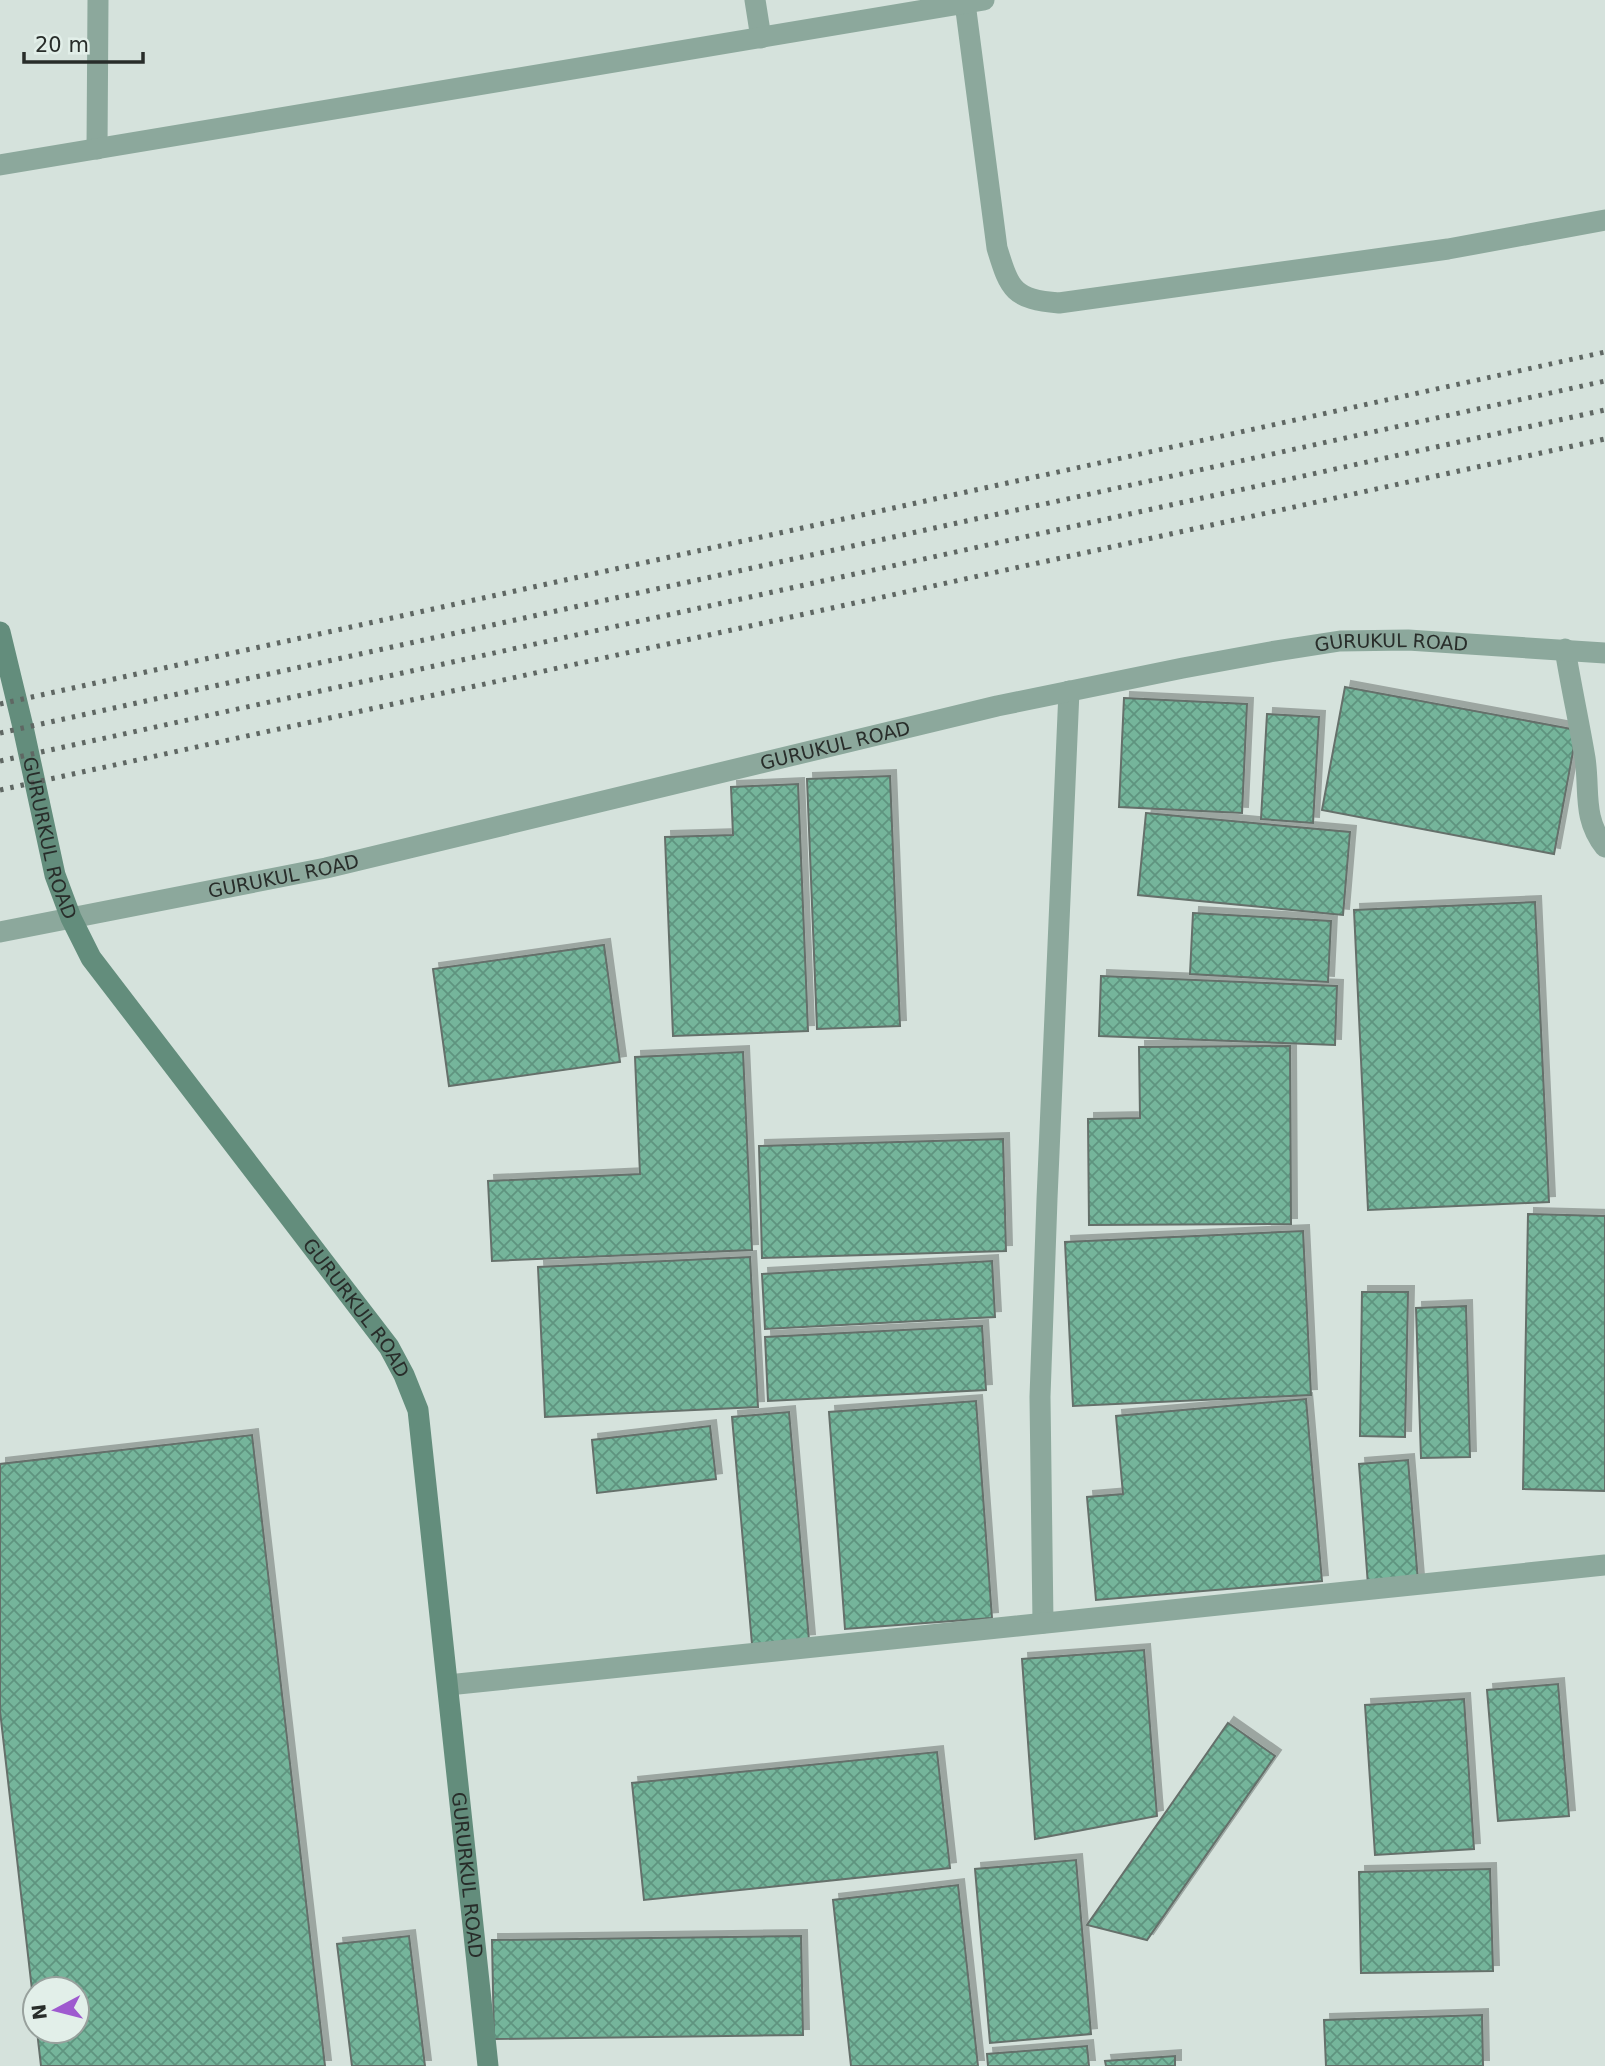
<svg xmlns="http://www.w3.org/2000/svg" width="1605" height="2066" font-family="'DejaVu Sans',sans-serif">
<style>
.building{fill:url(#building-cross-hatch);stroke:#65706b;stroke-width:2;filter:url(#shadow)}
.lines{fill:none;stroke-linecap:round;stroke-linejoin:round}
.lane{stroke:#8ca89c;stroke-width:21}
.street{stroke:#8ca89c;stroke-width:21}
.secondary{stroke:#638d7c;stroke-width:21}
.rail{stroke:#5f6763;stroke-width:5;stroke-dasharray:3.5 7;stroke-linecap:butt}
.labels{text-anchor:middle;stroke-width:7;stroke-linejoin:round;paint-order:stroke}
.street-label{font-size:19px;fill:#282d2a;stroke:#e2efe9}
</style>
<defs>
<pattern id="building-cross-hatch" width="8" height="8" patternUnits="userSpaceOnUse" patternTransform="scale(1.75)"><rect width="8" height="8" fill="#74b59b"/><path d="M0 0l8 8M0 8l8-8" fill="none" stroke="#5f947f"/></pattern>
<filter id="shadow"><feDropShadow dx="6" dy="-6" stdDeviation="0" flood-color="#0004"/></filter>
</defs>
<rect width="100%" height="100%" fill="#d5e2dc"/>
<g class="building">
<path d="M 1345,687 L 1577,730 L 1554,854 L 1322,810 Z"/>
<path d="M 1124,698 L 1247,704 L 1242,813 L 1119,807 Z"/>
<path d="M 1267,714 L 1319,717 L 1313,823 L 1261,819 Z"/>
<path d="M 890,776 L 900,1026 L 817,1029 L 807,779 Z"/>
<path d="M 798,784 L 808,1031 L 673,1036 L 665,837 L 733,835 L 731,787 Z"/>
<path d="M 1146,813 L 1350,832 L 1343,915 L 1138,895 Z"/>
<path d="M 1535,902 L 1549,1202 L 1368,1210 L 1354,910 Z"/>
<path d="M 1193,913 L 1331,921 L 1328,982 L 1190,974 Z"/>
<path d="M 604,945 L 620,1062 L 449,1086 L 433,969 Z"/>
<path d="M 1101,976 L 1337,986 L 1335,1045 L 1099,1036 Z"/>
<path d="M 1290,1046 L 1291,1224 L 1089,1225 L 1088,1119 L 1140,1118 L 1139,1047 Z"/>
<path d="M 743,1052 L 752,1250 L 492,1261 L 488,1181 L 640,1174 L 635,1057 Z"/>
<path d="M 1003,1139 L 1006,1251 L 762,1258 L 759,1146 Z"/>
<path d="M 1528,1214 L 1605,1216 L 1605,1491 L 1523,1489 Z"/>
<path d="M 1303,1231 L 1311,1395 L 1073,1406 L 1065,1242 Z"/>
<path d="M 750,1257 L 758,1407 L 545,1417 L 538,1267 Z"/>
<path d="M 992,1261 L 995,1317 L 765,1329 L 762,1274 Z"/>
<path d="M 1362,1292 L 1408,1292 L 1405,1437 L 1360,1436 Z"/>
<path d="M 1466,1306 L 1470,1457 L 1421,1458 L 1416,1308 Z"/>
<path d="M 982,1326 L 986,1390 L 768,1401 L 765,1337 Z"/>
<path d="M 1306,1399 L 1322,1581 L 1096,1600 L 1087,1497 L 1123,1494 L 1116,1416 Z"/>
<path d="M 976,1401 L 992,1618 L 845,1629 L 829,1412 Z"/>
<path d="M 789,1412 L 809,1640 L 752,1644 L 732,1417 Z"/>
<path d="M 710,1426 L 716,1479 L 597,1493 L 592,1440 Z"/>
<path d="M 252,1435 L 325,2066 L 41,2066 L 37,2031 L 77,2031 L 77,1989 L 35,1989 L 35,2016 L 0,1711 L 0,1464 Z"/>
<path d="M 1408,1460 L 1418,1581 L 1368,1585 L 1359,1464 Z"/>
<path d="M 1144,1650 L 1157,1816 L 1035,1839 L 1022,1659 Z"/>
<path d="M 1558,1684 L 1569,1816 L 1498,1821 L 1487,1690 Z"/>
<path d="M 1464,1699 L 1474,1849 L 1375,1855 L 1365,1705 Z"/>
<path d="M 1228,1723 L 1275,1756 L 1147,1940 L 1087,1925 Z"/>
<path d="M 937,1752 L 950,1868 L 644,1900 L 632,1783 Z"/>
<path d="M 1076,1860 L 1091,2034 L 990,2043 L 975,1869 Z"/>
<path d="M 1490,1869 L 1493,1971 L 1361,1973 L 1359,1872 Z"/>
<path d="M 958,1885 L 978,2066 L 851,2066 L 833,1900 Z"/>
<path d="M 409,1936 L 425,2066 L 352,2066 L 337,1944 Z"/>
<path d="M 801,1936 L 803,2035 L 494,2039 L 492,1940 Z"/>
<path d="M 1482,2015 L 1483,2066 L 1326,2066 L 1324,2020 Z"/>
<path d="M 1087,2046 L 1089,2066 L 988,2066 L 987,2054 Z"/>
<path d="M 1175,2056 L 1175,2066 L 1106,2066 L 1105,2061 Z"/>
</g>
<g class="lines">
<g class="lane">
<path d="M 755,0 L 761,38"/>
<path d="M 965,3 L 997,248 C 1010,291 1014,299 1059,303 L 1448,249 L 1605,220"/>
<path d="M 97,149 L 98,0"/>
<path d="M 0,165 L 984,0"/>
<path d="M 1565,649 C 1571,686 1579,722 1585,758 C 1590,791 1582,818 1605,847"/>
<path d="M 1043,1623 L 1040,1397 L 1047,1199 L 1069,691"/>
<path d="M 448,1685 L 1605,1565"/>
</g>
<path class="street" id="s1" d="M 0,932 L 326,868 L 997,706 L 1183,668 L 1270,652 L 1340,641 L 1408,640 L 1605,653"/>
<path class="secondary" id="s2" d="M 0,632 L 23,727 L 55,875 L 71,918 L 91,958 L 389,1347 L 404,1375 L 418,1410 L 488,2066"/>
<g class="rail">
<path d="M 0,704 L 1605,352"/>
<path d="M 0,733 L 1605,381"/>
<path d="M 0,761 L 1605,410"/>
<path d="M 0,790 L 1605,439"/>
</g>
</g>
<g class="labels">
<g class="street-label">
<text dy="7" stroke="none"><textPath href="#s1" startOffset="1423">GURUKUL ROAD</textPath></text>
<text dy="7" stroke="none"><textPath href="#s1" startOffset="856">GURUKUL ROAD</textPath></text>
<text dy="7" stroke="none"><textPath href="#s2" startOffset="212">GURURKUL ROAD</textPath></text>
<text dy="7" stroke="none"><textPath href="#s1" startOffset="289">GURUKUL ROAD</textPath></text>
<text dy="7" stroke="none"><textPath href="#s2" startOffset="779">GURURKUL ROAD</textPath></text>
<text dy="7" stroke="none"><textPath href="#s2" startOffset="1367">GURURKUL ROAD</textPath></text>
</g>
</g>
<g transform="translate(56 2010) rotate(263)"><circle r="33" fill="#e2efe9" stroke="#98a19d" stroke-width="2"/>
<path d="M0-5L12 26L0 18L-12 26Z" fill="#9e5acf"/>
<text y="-10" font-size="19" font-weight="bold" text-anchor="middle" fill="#282d2a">N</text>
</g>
<path d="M24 52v10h119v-10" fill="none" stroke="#282d2a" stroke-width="3.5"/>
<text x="35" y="52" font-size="21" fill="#282d2a" stroke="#e2efe9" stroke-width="5" paint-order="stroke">20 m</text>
</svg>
